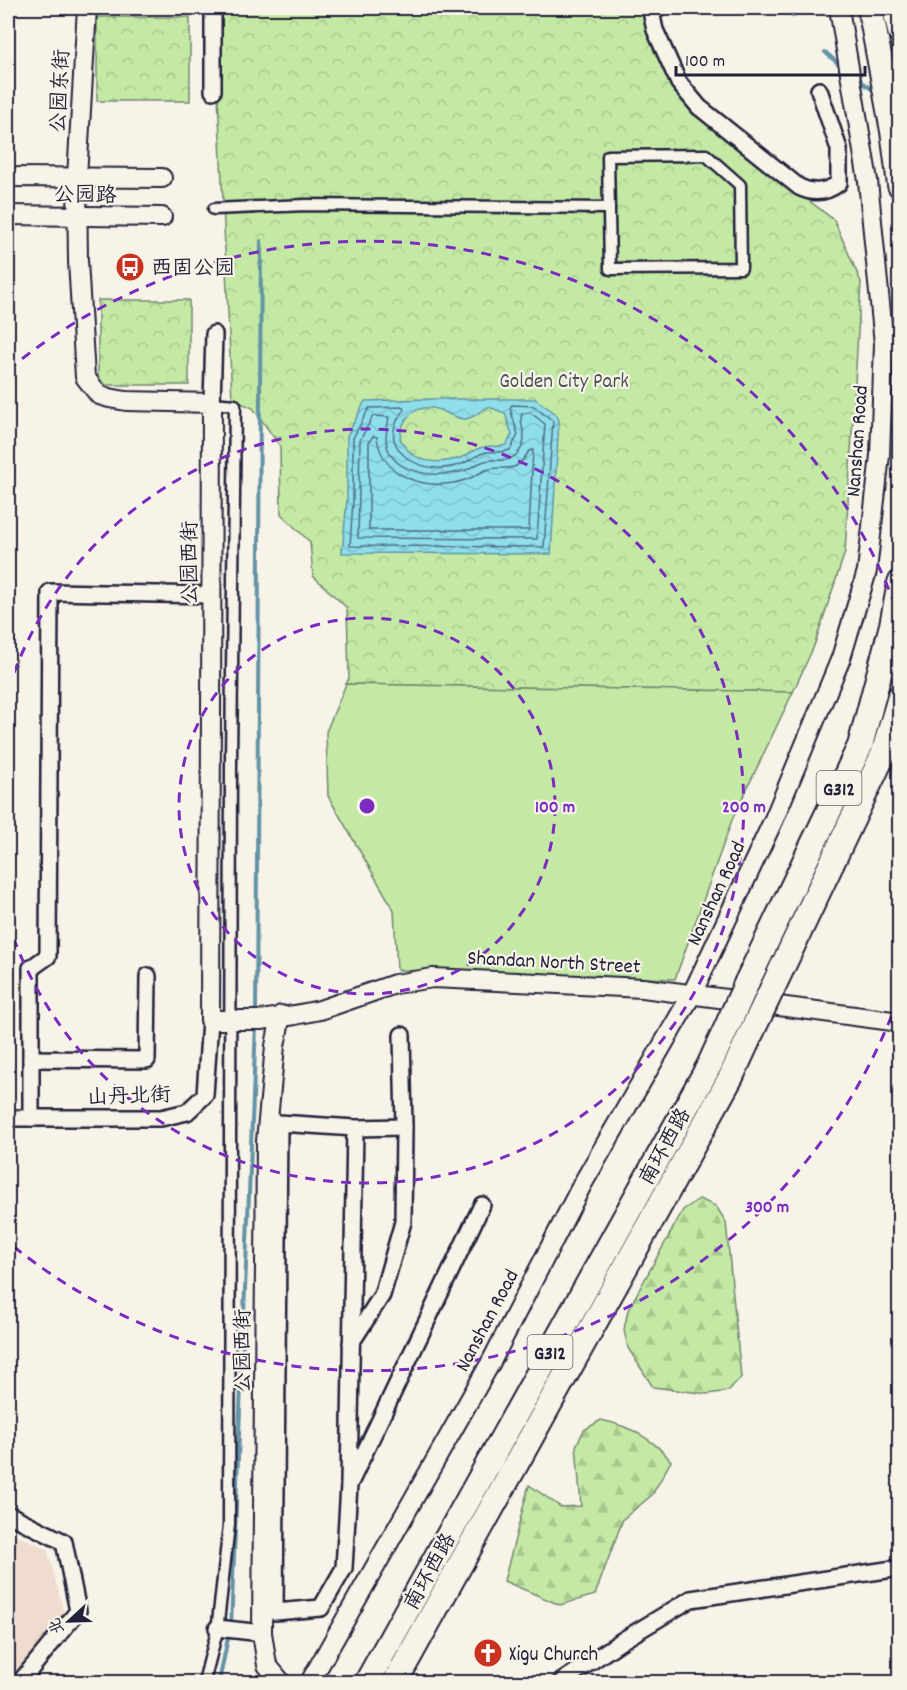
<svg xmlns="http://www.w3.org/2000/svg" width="907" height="1690" font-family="Dekko,'LXGW WenKai TC',sans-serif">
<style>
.built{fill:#efdcce}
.forest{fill:url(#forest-firs);stroke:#728670;stroke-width:1.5}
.park{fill:url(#park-crowns);stroke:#728670;stroke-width:1.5}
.garden{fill:#c3e9a4;stroke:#728670;stroke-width:1.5}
.water{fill:url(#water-waves);stroke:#6393a5;stroke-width:1.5;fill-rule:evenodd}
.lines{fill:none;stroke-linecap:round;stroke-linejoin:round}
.shore{stroke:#4e6e81;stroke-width:1.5}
.stream{stroke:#6393a5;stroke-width:4}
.pedestrian-casing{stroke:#22223b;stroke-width:15}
.minor-casing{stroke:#22223b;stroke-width:20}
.tertiary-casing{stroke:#22223b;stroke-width:22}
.trunk-casing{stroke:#22223b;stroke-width:28}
.pedestrian{stroke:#f7f3e8;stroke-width:10}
.minor{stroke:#f7f3e8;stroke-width:15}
.tertiary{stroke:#f7f3e8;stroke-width:18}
.trunk{stroke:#f7f3e8;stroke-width:24}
.trunk-bridge-casing{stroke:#22223b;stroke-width:28;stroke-linecap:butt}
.trunk-bridge{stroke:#f7f3e8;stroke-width:24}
.ring{fill:none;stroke:#7b2cbf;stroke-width:3;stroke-dasharray:10 8}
.labels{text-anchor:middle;stroke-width:4.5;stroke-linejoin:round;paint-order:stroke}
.shield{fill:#f7f3e8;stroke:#62616f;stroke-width:1.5}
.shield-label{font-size:20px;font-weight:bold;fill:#22223b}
.street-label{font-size:21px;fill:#22223b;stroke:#f7f3e8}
.poi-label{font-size:21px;fill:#22223b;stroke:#f7f3e8;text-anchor:start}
.park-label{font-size:21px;fill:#4a5455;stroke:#f7f3e8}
.centre{fill:#7b2cbf;stroke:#f7f3e8;stroke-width:3}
.ring-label{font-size:18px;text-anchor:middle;font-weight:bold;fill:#7b2cbf;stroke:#f7f3e8;stroke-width:4.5;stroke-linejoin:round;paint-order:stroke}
</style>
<defs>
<pattern id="forest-firs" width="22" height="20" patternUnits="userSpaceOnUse" patternTransform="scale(1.5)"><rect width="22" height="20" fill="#c3e9a4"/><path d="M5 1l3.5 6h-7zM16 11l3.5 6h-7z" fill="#a7c88e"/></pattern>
<pattern id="park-crowns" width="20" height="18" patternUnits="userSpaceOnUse" patternTransform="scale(1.5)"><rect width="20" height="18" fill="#c3e9a4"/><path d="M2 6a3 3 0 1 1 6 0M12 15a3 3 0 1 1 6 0" fill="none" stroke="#a7c88e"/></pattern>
<pattern id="water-waves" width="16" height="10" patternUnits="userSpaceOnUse" patternTransform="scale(1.5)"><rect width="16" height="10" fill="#8fdfeb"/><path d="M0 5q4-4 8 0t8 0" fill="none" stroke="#7bbfca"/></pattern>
</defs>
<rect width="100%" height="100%" fill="#f7f3e8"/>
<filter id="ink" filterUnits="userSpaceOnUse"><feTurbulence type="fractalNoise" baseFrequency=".0167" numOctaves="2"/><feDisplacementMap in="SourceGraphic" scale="12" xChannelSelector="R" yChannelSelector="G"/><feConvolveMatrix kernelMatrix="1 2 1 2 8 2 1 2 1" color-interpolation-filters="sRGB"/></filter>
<g filter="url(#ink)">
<path class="built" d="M 8,1531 L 47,1549 L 64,1613 L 8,1682 Z"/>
<g class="forest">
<path d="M 699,1199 L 716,1206 L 726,1222 L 741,1378 L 728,1391 L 708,1394 L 653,1387 L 628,1348 L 624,1330 L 628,1310 L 683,1210 Z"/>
<path d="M 601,1420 C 629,1426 653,1438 671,1461 L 652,1495 L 623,1519 L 595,1595 L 560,1605 L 504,1581 L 529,1485 L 561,1507 L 581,1506 L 576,1446 L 584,1430 Z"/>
</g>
<g class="park">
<path d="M 214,8 L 644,8 L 647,25 L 672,87 L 739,147 L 834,220 L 861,282 L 845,552 L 814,646 L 793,692 L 346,684 L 349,678 L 347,608 L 313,576 L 310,542 L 281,514 L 280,446 L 253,408 L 232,399 Z"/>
<rect x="97" y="17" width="93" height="84"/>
<rect x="98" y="300" width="91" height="85"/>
</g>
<path class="garden" d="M 346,684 L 793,692 L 732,820 L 675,979 L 397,970 L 394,910 L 328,796 L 326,732 Z"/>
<path class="water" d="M 428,399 L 535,399 L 555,413 L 559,420 L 551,554 L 342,553 L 347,500 L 347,436 L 365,401 ZM 489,407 L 505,413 L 512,435 L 506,445 C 498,448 490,445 483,447 C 474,449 466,457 457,459 C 432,465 412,462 400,439 C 401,419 415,403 437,409 C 447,412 453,418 464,419 C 475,419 479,410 489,407 Z"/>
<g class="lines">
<g class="shore">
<path d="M 512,405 L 534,406 L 553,421 L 544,547 L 350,546 L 353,501 L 353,438 L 369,408 L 403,407 L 404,411 C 396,419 390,434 396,445 C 408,467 438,473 462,464 C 469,461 475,456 483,453 C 491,450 500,454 510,450 L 518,435 L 510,408 Z"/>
<path d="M 522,413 L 531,413 L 545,424 L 537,539 L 358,538 L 360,440 L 373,416 L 389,417 C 388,424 386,431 386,439 C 388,474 434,478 460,472 C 469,470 477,463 485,461 C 496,458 506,464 516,455 C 533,438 517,427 522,413 Z"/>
<path d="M 373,436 L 377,437 C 382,479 429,492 465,480 C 472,478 479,473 486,470 C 506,463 513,478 529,451 L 533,450 L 529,530 L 369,530 L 369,442 Z"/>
</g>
<g class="stream">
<path d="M 787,8 L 793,16"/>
<path d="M 825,52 L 842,67"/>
<path d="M 857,79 L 876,92"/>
<path d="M 256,1015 L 261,241"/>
<path d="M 231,1626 L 256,1025"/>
<path d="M 219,1682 L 229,1633"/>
</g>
<g class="pedestrian-casing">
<g id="pedestrian">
<path d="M 706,155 L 740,185 L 741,268 L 610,269 L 608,156 Z"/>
<path d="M 214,209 L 306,205 L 609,208"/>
<path d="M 204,1682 L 217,1631 L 229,1525 L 231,761 L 235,405 L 212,403"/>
</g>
</g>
<g class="minor-casing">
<g id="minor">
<path d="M 657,8 L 652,16 L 655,30 L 679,83 L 699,107 L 799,187 C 813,194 826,193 839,183 L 839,149 L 819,90"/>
<path d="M 213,91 L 213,8"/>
<path d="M 212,403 L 214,334"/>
<path d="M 402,1035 L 404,1127"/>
<path d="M 31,1059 L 147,1060 L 148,976"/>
<path d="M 8,1118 L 161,1118 L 187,1112 L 205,1095 L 210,1020"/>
<path d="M 31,1118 L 31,968 L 48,956 L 50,592 L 211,595"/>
<path d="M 268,1122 L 279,1123 L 275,1612 L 321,1608 L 344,1568 L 349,1485 L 355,1128 L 279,1123"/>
<path d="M 351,1343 L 382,1295 L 403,1222 L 404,1127 L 355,1128"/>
<path d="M 351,1481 L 482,1205"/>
<path d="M 8,1514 L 64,1542 L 78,1611 L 20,1682"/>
<path d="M 217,1628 L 262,1633"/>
<path d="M 561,1682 L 623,1640 L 691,1599 L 900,1568"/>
</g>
</g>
<g class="tertiary-casing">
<g id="tertiary">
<path d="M 87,8 L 77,177 L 78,261 L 85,377 L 99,395 L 109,398 L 126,401 L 212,403 L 210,1020 L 261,1020 L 295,1015 L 320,1010 L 395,984 L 433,978 L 643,988 L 900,1022"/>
<path d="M 8,177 L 162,178"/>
<path d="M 8,215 L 162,217"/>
<path d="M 281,1015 L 275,1046 L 266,1141 L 262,1633 L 267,1665 L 281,1682"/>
<path d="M 310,1682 L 491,1362 L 583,1183 L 692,994 L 774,819 L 841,658 L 867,571 L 880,455 L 884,344 L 868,181 L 839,8"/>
</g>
</g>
<g class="trunk-casing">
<g id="trunk">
<path d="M 870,8 L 893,131 L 900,185"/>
<path d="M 895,8 L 900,31"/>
<path d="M 747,982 L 860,746 L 892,625 L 900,583"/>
<path d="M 772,989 L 883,755 L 900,697"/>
<path d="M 367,1682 L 709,1066 L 730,1020"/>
<path d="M 395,1682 L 731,1077 L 754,1027"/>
</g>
</g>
<use href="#pedestrian" class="pedestrian"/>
<use href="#minor" class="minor"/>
<use href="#tertiary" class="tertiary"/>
<use href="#trunk" class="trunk"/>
<g class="trunk-bridge-casing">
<g id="trunk-bridge">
<path d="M 730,1020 L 747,982"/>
<path d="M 754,1027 L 772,989"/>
</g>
</g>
<use href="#trunk-bridge" class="trunk-bridge"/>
</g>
</g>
<g class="ring">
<circle cx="367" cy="806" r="188"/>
<path d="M8 690A377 377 0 1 1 8 922"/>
<path d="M898 999A565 565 0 0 1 8 1242M8 370A565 565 0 0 1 898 613"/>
</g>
<defs>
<g id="bus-disc" transform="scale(1.5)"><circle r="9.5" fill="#c8321e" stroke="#f7f3e8"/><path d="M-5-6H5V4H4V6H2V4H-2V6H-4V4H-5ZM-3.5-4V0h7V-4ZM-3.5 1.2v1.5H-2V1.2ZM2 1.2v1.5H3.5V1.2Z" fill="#fff"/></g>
<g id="church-disc" transform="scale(1.5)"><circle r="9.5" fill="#c8321e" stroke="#f7f3e8"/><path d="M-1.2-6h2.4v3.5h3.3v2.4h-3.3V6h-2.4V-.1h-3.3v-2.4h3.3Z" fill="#fff"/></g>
</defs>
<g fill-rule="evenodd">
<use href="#bus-disc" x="130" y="267"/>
<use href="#church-disc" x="488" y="1653"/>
</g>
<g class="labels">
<g class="shield">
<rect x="816.5" y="771" width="45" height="34" rx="4.5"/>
<rect x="527.5" y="1335" width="45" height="34" rx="4.5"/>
</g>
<g class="shield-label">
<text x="839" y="795">G312</text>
<text x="550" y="1359">G312</text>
</g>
<g class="street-label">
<text transform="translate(59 91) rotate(-87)" y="7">公园东街</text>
<text transform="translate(85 194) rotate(1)" y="7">公园路</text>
<text transform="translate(856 441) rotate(-86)" y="7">Nanshan Road</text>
<text transform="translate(189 563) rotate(-90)" y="7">公园西街</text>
<text transform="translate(715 893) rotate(-65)" y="7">Nanshan Road</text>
<text transform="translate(554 961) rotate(3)" y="7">Shandan North Street</text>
<text transform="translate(129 1095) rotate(-2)" y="7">山丹北街</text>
<text transform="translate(664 1146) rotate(-61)" y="7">南环西路</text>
<text transform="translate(486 1320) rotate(-62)" y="7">Nanshan Road</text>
<text transform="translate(242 1351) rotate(-90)" y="7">公园西街</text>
<text transform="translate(429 1571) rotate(-61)" y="7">南环西路</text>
</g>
<g class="poi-label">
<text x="151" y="274">西固公园</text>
<text x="509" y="1660">Xigu Church</text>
</g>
<g class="park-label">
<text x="564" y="387">Golden City Park</text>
</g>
</g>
<circle cx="367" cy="806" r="9" class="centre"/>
<g class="ring-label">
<text x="555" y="812">100 m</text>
<text x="744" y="812">200 m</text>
<text x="767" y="1212">300 m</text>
</g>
<rect width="907" height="1690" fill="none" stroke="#f7f3e8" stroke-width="30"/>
<rect x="15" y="15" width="877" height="1660" fill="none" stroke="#22223b" stroke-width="2" filter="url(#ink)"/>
<g transform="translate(69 1621) rotate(248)" stroke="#f7f3e8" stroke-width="4.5" paint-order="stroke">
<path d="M0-4.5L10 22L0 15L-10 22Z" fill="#22223b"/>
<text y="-9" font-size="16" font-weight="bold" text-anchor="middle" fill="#22223b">北</text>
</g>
<path d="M676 66v9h189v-9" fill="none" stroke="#22223b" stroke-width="3"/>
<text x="685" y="66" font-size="18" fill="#22223b" stroke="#f7f3e8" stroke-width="4.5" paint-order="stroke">100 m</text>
</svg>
